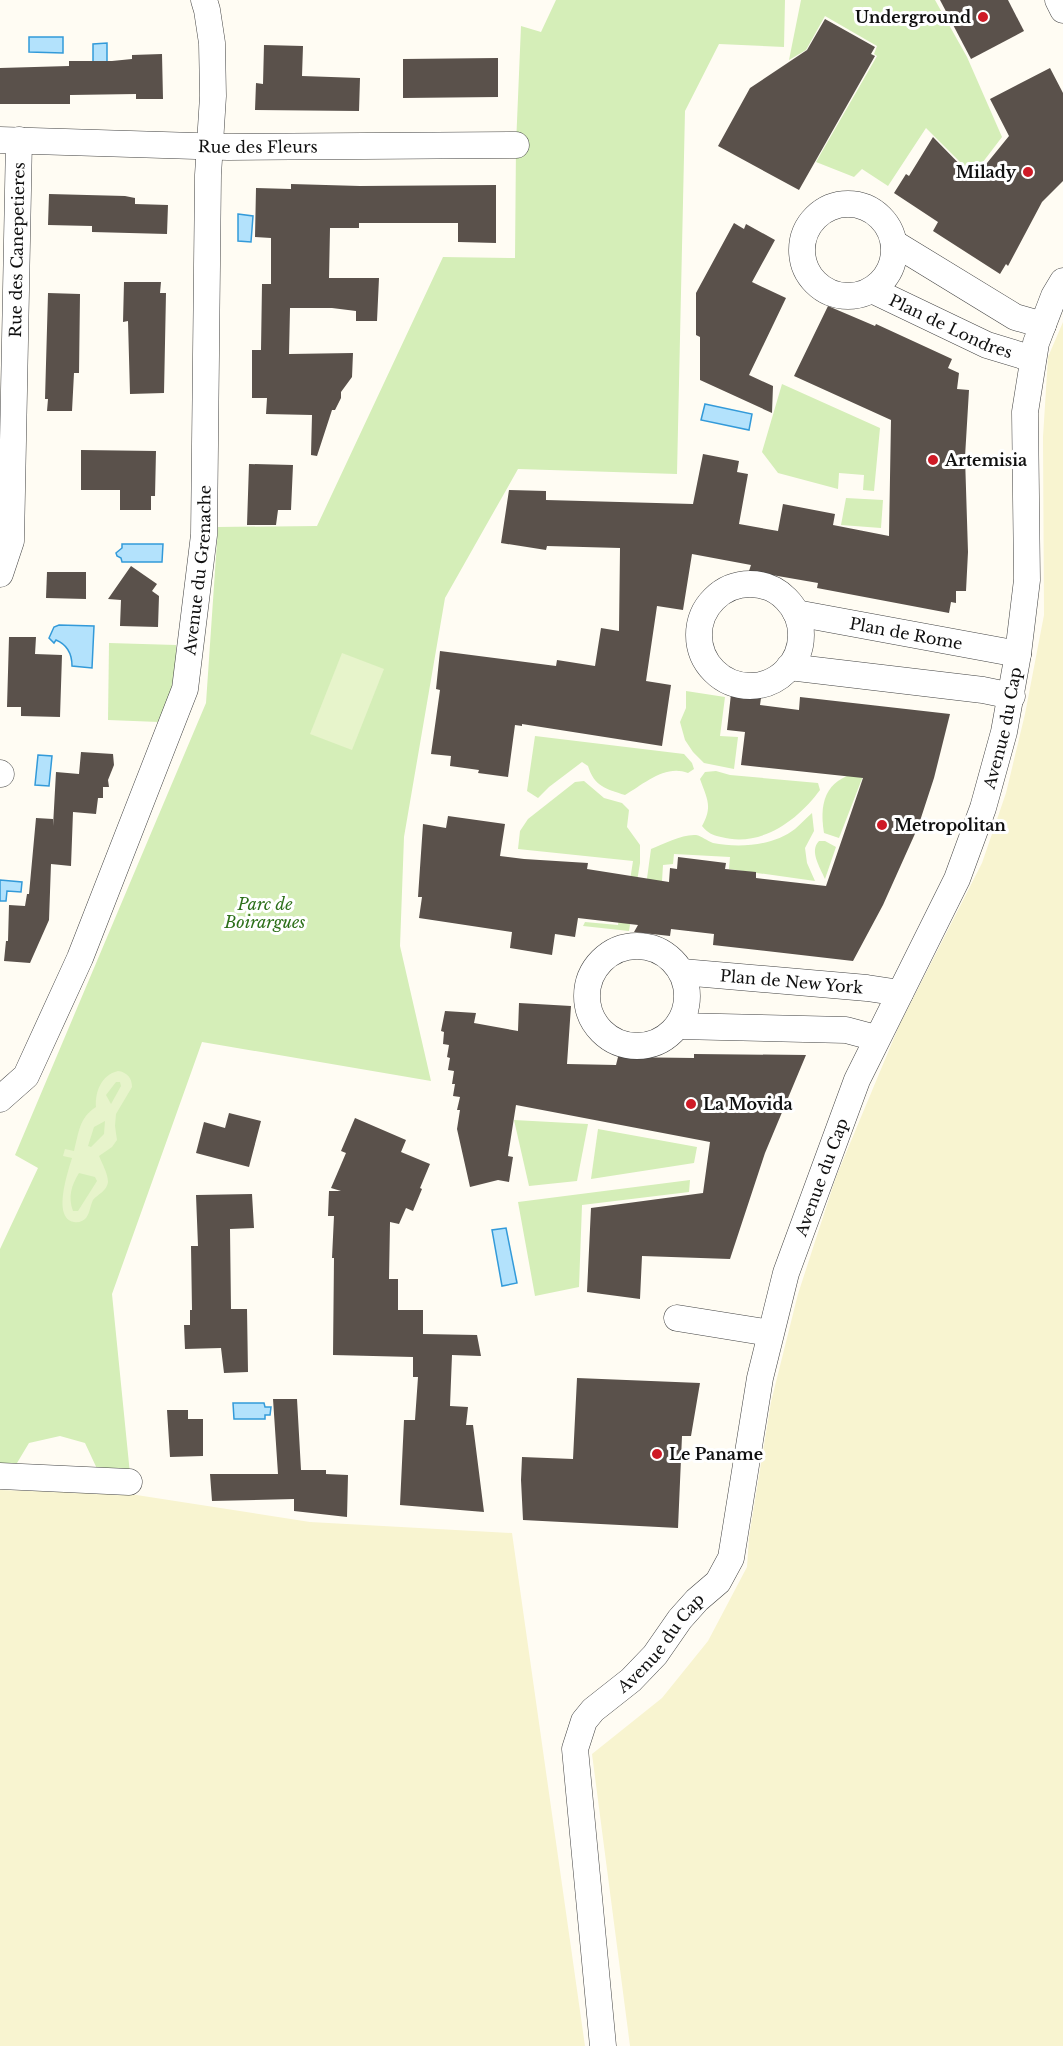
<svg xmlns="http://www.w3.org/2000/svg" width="1063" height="2046" font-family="'Libre Baskerville',serif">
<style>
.farmland{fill:#f8f4d0}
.green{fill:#d5eeb8}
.pitch{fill:#e7f4cb;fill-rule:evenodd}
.water{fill:#b3e2fc;stroke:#339ad9;stroke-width:1.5}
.building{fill:#5a514b}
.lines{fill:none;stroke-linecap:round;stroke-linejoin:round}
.minor-casing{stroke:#434343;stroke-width:27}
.minor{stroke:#fff;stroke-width:26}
.poi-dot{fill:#ce1a26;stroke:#fff;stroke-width:2}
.labels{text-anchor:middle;stroke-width:6;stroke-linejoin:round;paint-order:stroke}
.poi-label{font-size:16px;font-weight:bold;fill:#101010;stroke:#fff;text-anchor:start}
.street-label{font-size:16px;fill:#101010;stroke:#fff}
.park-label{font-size:16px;font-style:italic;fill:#2c6f19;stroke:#fff}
</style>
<rect width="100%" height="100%" fill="#fffcf3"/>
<g class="farmland">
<path d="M 1063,322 L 1063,2046 L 630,2046 L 592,1754 L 662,1698 L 708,1641 L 747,1567 L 749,1537 L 771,1402 L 798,1294 L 836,1177 L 899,1026 L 982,863 L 1006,793 L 1025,714 L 1044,615 L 1043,437 L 1048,357 Z"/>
<path d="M 0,1490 L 130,1494 L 310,1522 L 512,1533 L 585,2046 L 0,2046 Z"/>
</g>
<g class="green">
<path d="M 556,0 L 785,0 L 784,47 L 719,44 L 685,111 L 677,474 L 518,469 L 445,598 L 404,837 L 400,946 L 431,1081 L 202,1042 L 112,1294 L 130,1474 L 99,1473 L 85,1443 L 60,1436 L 29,1443 L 14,1468 L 0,1467 L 0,1249 L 38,1168 L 15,1155 L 206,703 L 218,527 L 317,526 L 443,257 L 515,258 L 516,145 L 521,26 L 541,32 Z"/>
<path d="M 801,0 L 935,0 L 967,57 L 1002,137 L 973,175 L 926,128 L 888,186 L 862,169 L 854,177 L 816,162 L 877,56 L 874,54 L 877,46 L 825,16 L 806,50 L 789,60 Z"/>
<path d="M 782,384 L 880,428 L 874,491 L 863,490 L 864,475 L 839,473 L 838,489 L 778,473 L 762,452 Z"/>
<path d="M 846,498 L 883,500 L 881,528 L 841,525 Z"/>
<path d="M 109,643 L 176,645 L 176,691 L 159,722 L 108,720 Z"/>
<path d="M 686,691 L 725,697 L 720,736 L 738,737 L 734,769 L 704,763 L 693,752 L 685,740 L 680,722 L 686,708 Z"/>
<path d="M 535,736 L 684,754 L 692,763 L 694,769 L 688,773 C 665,764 644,784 625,795 C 606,789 594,786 588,766 L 582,762 L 549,787 L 538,798 L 527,791 Z"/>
<path d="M 716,771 L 730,775 L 818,783 L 820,790 C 798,820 761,848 721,837 C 712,835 708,833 702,826 C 713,806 707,799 700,779 L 705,772 Z"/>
<path d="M 865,771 L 839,838 L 824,833 C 818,797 829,777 865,771 Z"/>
<path d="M 584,781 L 604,798 L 622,803 L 629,810 L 627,827 L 640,845 L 640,863 L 629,931 L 583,926 L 585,922 L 618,925 L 621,900 L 627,900 L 633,861 L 518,849 L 520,831 L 528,819 L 575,782 Z"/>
<path d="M 812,813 L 814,831 L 805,848 L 807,863 L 815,881 L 729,869 L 730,857 L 674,854 L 673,864 L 663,865 L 662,881 L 645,893 L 651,849 C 664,844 682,834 696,835 C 702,836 707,841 713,843 C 739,848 773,846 795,829 C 801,824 806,818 812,813 Z"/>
<path d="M 819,841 L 825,841 L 836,847 L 825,879 C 820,867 809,851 819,841 Z"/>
<path d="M 514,1120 L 588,1124 L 577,1181 L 529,1186 Z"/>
<path d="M 598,1129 L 697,1147 L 694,1163 L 591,1179 Z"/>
<path d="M 690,1180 L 689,1192 L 582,1205 L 579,1287 L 535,1296 L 518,1202 Z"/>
</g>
<g class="pitch">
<path d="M 342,653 L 384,669 L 352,750 L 310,734 Z"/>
<path d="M 118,1071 C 127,1072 132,1078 132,1087 L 116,1114 L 115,1126 L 117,1140 L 112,1147 L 99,1156 C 102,1163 108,1174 108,1182 C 107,1191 98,1194 93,1200 C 90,1206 90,1213 86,1218 C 83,1221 79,1223 74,1222 C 52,1218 68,1172 72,1158 L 63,1156 L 65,1149 L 74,1151 C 79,1132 79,1118 96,1107 C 95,1092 101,1075 118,1071 ZM 116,1082 L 120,1082 L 121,1086 L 111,1104 L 106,1095 ZM 105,1121 L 104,1134 L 91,1147 L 88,1146 L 94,1127 ZM 79,1173 L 95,1177 L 97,1181 L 78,1211 L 73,1211 C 68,1197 71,1186 79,1173 Z"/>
</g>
<g class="water">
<path d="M 29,37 L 63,37 L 63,53 L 29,52 Z"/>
<path d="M 107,43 L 107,75 L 93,74 L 93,44 Z"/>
<path d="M 238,214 L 253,216 L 251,242 L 238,241 Z"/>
<path d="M 705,404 L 752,414 L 749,430 L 701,420 Z"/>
<path d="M 122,544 L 163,544 L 162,562 L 122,562 L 121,558 L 117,556 L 116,553 L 122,548 Z"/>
<path d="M 59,625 L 94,626 L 92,668 L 72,666 C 72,654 68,645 56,640 L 54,643 L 49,638 L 54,627 Z"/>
<path d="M 38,755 L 52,756 L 49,786 L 35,785 Z"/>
<path d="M 0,880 L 22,882 L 21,892 L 7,891 L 6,901 L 0,901 Z"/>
<path d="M 506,1228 L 517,1283 L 502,1286 L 492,1230 Z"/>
<path d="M 233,1403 L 264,1403 L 265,1407 L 271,1407 L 270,1415 L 265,1415 L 265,1419 L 234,1419 Z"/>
</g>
<g class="building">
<path d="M 940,0 L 1008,0 L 1024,31 L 971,59 Z"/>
<path d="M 825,19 L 875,47 L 871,54 L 875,56 L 799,190 L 718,146 L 750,88 L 807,50 Z"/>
<path d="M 264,45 L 303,46 L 302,76 L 360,78 L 359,111 L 255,110 L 256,83 L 263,84 Z"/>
<path d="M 162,54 L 163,99 L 136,99 L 136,94 L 70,95 L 70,104 L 0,104 L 0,68 L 69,66 L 69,61 L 112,61 L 132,59 L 132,55 Z"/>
<path d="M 498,58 L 498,97 L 403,98 L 403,59 Z"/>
<path d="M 1050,68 L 1063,93 L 1063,181 L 1042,202 L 1008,266 L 1006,264 L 1000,274 L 933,231 L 938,222 L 894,193 L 906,174 L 909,176 L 933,137 L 974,179 L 1009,136 L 990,99 Z"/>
<path d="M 291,184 L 360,186 L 496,185 L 496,243 L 458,242 L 458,223 L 359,223 L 359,228 L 330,228 L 329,278 L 379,278 L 377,321 L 356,321 L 356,311 L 332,308 L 290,308 L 289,354 L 353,353 L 352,377 L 341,392 L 341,398 L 335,410 L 332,410 L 317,456 L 311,455 L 312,415 L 266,414 L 267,398 L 252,398 L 252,350 L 261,350 L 262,284 L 271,284 L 271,238 L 255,237 L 256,188 L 291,189 Z"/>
<path d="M 49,194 L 125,196 L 135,198 L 135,204 L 168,205 L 167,234 L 92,232 L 92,226 L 48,225 Z"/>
<path d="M 734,223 L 744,229 L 746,224 L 775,240 L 752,282 L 786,298 L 749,375 L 773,386 L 772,413 L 700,380 L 700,337 L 696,335 L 696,293 Z"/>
<path d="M 124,282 L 161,282 L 160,293 L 166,293 L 164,393 L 130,394 L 128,321 L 123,322 Z"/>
<path d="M 48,293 L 80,294 L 79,373 L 74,373 L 72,411 L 47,411 L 48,399 L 45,399 Z"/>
<path d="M 828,306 L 875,326 L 876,324 L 952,359 L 948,368 L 959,373 L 957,389 L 969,390 L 965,457 L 968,552 L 966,591 L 956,591 L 956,603 L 951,602 L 949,613 L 817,588 L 818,583 L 749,571 L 751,565 L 692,554 L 683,610 L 657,606 L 646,681 L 671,685 L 662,746 L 522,724 L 522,726 L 515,725 L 508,777 L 478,773 L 479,770 L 450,766 L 451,756 L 431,754 L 440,690 L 436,689 L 440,651 L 556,666 L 557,660 L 595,666 L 601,628 L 619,631 L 620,548 L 547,546 L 546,550 L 501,543 L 509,490 L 546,491 L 546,500 L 693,504 L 703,454 L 739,461 L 737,472 L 748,474 L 739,524 L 778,531 L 783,504 L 835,514 L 833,525 L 889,536 L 891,420 L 794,376 Z"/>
<path d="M 81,450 L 156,451 L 155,496 L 151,496 L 151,510 L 120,510 L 120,490 L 81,490 Z"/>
<path d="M 249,464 L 293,465 L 291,510 L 278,510 L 276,525 L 247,525 Z"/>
<path d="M 131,566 L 157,584 L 152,591 L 159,596 L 158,627 L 120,626 L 121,600 L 108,599 Z"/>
<path d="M 47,572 L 86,572 L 86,599 L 46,598 Z"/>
<path d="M 9,637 L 36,637 L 35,654 L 62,655 L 60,717 L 21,716 L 21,707 L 7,707 Z"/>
<path d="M 731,694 L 761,698 L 760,705 L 799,710 L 800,697 L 950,714 L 934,778 L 918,827 L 883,905 L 853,961 L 713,945 L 714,934 L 671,929 L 670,936 L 634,932 L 638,925 L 578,918 L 575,937 L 555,934 L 552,955 L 510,948 L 512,932 L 419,918 L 422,897 L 418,897 L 423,824 L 446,828 L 448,816 L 505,824 L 500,856 L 524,859 L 588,863 L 587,869 L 669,882 L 670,868 L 677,869 L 678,857 L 726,863 L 725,869 L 756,872 L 756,878 L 826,886 L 863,778 L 741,765 L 745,732 L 727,730 Z"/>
<path d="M 81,752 L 113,754 L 114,765 L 108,780 L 109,787 L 103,787 L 103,798 L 98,798 L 96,814 L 73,812 L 71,866 L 51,864 L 49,920 L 30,963 L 4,961 L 6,941 L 8,941 L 9,905 L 25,906 L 27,894 L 29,894 L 36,818 L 53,819 L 53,826 L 56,772 L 79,774 Z"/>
<path d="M 519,1003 L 571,1006 L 567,1064 L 616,1065 L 618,1057 L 694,1058 L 694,1054 L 806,1055 L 765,1153 L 730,1259 L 642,1256 L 640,1299 L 587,1292 L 591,1208 L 703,1193 L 710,1142 L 516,1105 L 508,1156 L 513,1157 L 509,1182 L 498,1180 L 470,1187 L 457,1129 L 460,1110 L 457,1110 L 460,1097 L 453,1096 L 455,1084 L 452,1084 L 454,1071 L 448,1070 L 450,1058 L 447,1057 L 449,1045 L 443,1044 L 444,1032 L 441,1031 L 445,1011 L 476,1013 L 474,1023 L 518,1031 Z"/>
<path d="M 229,1113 L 261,1121 L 249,1167 L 196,1153 L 204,1122 L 225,1128 Z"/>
<path d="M 355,1118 L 406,1140 L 401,1152 L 430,1164 L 420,1188 L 422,1189 L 413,1211 L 406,1208 L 399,1224 L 390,1222 L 389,1279 L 398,1279 L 398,1310 L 423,1310 L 423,1334 L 477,1335 L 481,1356 L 452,1355 L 450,1406 L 468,1407 L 466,1425 L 473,1425 L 484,1512 L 400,1505 L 404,1420 L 415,1420 L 418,1377 L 413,1377 L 413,1357 L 333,1355 L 334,1258 L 332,1258 L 334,1216 L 328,1216 L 329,1191 L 341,1191 L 331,1188 L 346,1153 L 341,1151 Z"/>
<path d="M 252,1194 L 254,1228 L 230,1229 L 231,1309 L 247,1309 L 248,1372 L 224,1373 L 221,1348 L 185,1349 L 184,1325 L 190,1325 L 190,1310 L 192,1310 L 191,1246 L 198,1246 L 196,1195 Z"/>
<path d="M 577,1378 L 700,1383 L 691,1436 L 682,1436 L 678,1528 L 523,1520 L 521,1480 L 522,1457 L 573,1459 Z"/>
<path d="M 273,1399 L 297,1399 L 301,1470 L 326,1470 L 326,1474 L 348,1475 L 347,1517 L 294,1511 L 294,1499 L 212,1501 L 210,1474 L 278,1474 Z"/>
<path d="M 167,1410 L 188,1410 L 188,1419 L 203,1419 L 203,1456 L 170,1457 Z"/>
</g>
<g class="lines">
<g class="minor-casing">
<g id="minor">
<path d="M 1058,0 L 1063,10"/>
<path id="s1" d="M 0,140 L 228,147 L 516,145"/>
<circle cx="848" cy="250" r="46"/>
<path d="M 894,243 L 1015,317 L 1043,325"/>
<path id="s2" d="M 872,290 L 987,345 L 1033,359"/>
<path id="s3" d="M 0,574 L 11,541 L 19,140"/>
<circle cx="750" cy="635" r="51"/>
<path id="s4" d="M 796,613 L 1018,654"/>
<path d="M 789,667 L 983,690 L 1012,696"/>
<path d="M 0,773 L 1,774"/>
<circle cx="637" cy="996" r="50"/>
<path id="s5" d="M 682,972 L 867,988 L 900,993"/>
<path d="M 678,1026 L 846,1030 L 876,1038"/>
<path id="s6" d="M 0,1099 L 26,1076 L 80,958 L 185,689 L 204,535 L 208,175 L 213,96 L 212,43 L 207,10 L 204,0"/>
<path d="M 677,1318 L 770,1333"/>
<path d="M 0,1476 L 129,1482"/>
<path id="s7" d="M 603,2046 L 575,1749 L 584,1721 L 593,1710 L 631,1680 L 655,1655 L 680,1619 L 697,1600 L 718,1582 L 731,1558 L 760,1378 L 786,1273 L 857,1080 L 957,879 L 983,808 L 1004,732 L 1018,654 L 1027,580 L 1025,412 L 1036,343 L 1054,296 L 1063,281"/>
</g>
</g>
<use href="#minor" class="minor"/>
</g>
<g class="poi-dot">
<circle cx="983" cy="17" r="6"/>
<circle cx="1028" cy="172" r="6"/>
<circle cx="933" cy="460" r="6"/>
<circle cx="882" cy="825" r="6"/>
<circle cx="691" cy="1104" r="6"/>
<circle cx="657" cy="1454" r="6"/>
</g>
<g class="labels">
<g class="poi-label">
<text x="971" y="23" text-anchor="end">Underground</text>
<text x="1016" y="178" text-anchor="end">Milady</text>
<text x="945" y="466">Artemisia</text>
<text x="894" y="831">Metropolitan</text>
<text x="703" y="1110">La Movida</text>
<text x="669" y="1460">Le Paname</text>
</g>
<g class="street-label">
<text dy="6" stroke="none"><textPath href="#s1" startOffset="258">Rue des Fleurs</textPath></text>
<text dy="6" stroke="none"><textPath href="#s3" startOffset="326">Rue des Canepetieres</textPath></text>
<text dy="6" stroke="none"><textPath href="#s2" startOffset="87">Plan de Londres</textPath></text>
<text dy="6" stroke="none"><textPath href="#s6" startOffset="573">Avenue du Grenache</textPath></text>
<text dy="6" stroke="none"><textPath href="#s4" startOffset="112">Plan de Rome</textPath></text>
<text dy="6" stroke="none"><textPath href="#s7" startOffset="1428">Avenue du Cap</textPath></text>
<text dy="6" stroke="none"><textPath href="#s5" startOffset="110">Plan de New York</textPath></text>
<text dy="6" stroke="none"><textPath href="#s7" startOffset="942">Avenue du Cap</textPath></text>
<text dy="6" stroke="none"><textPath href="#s7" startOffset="438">Avenue du Cap</textPath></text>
</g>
<g class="park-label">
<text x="265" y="910">Parc de<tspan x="265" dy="18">Boirargues</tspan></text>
</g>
</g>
</svg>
